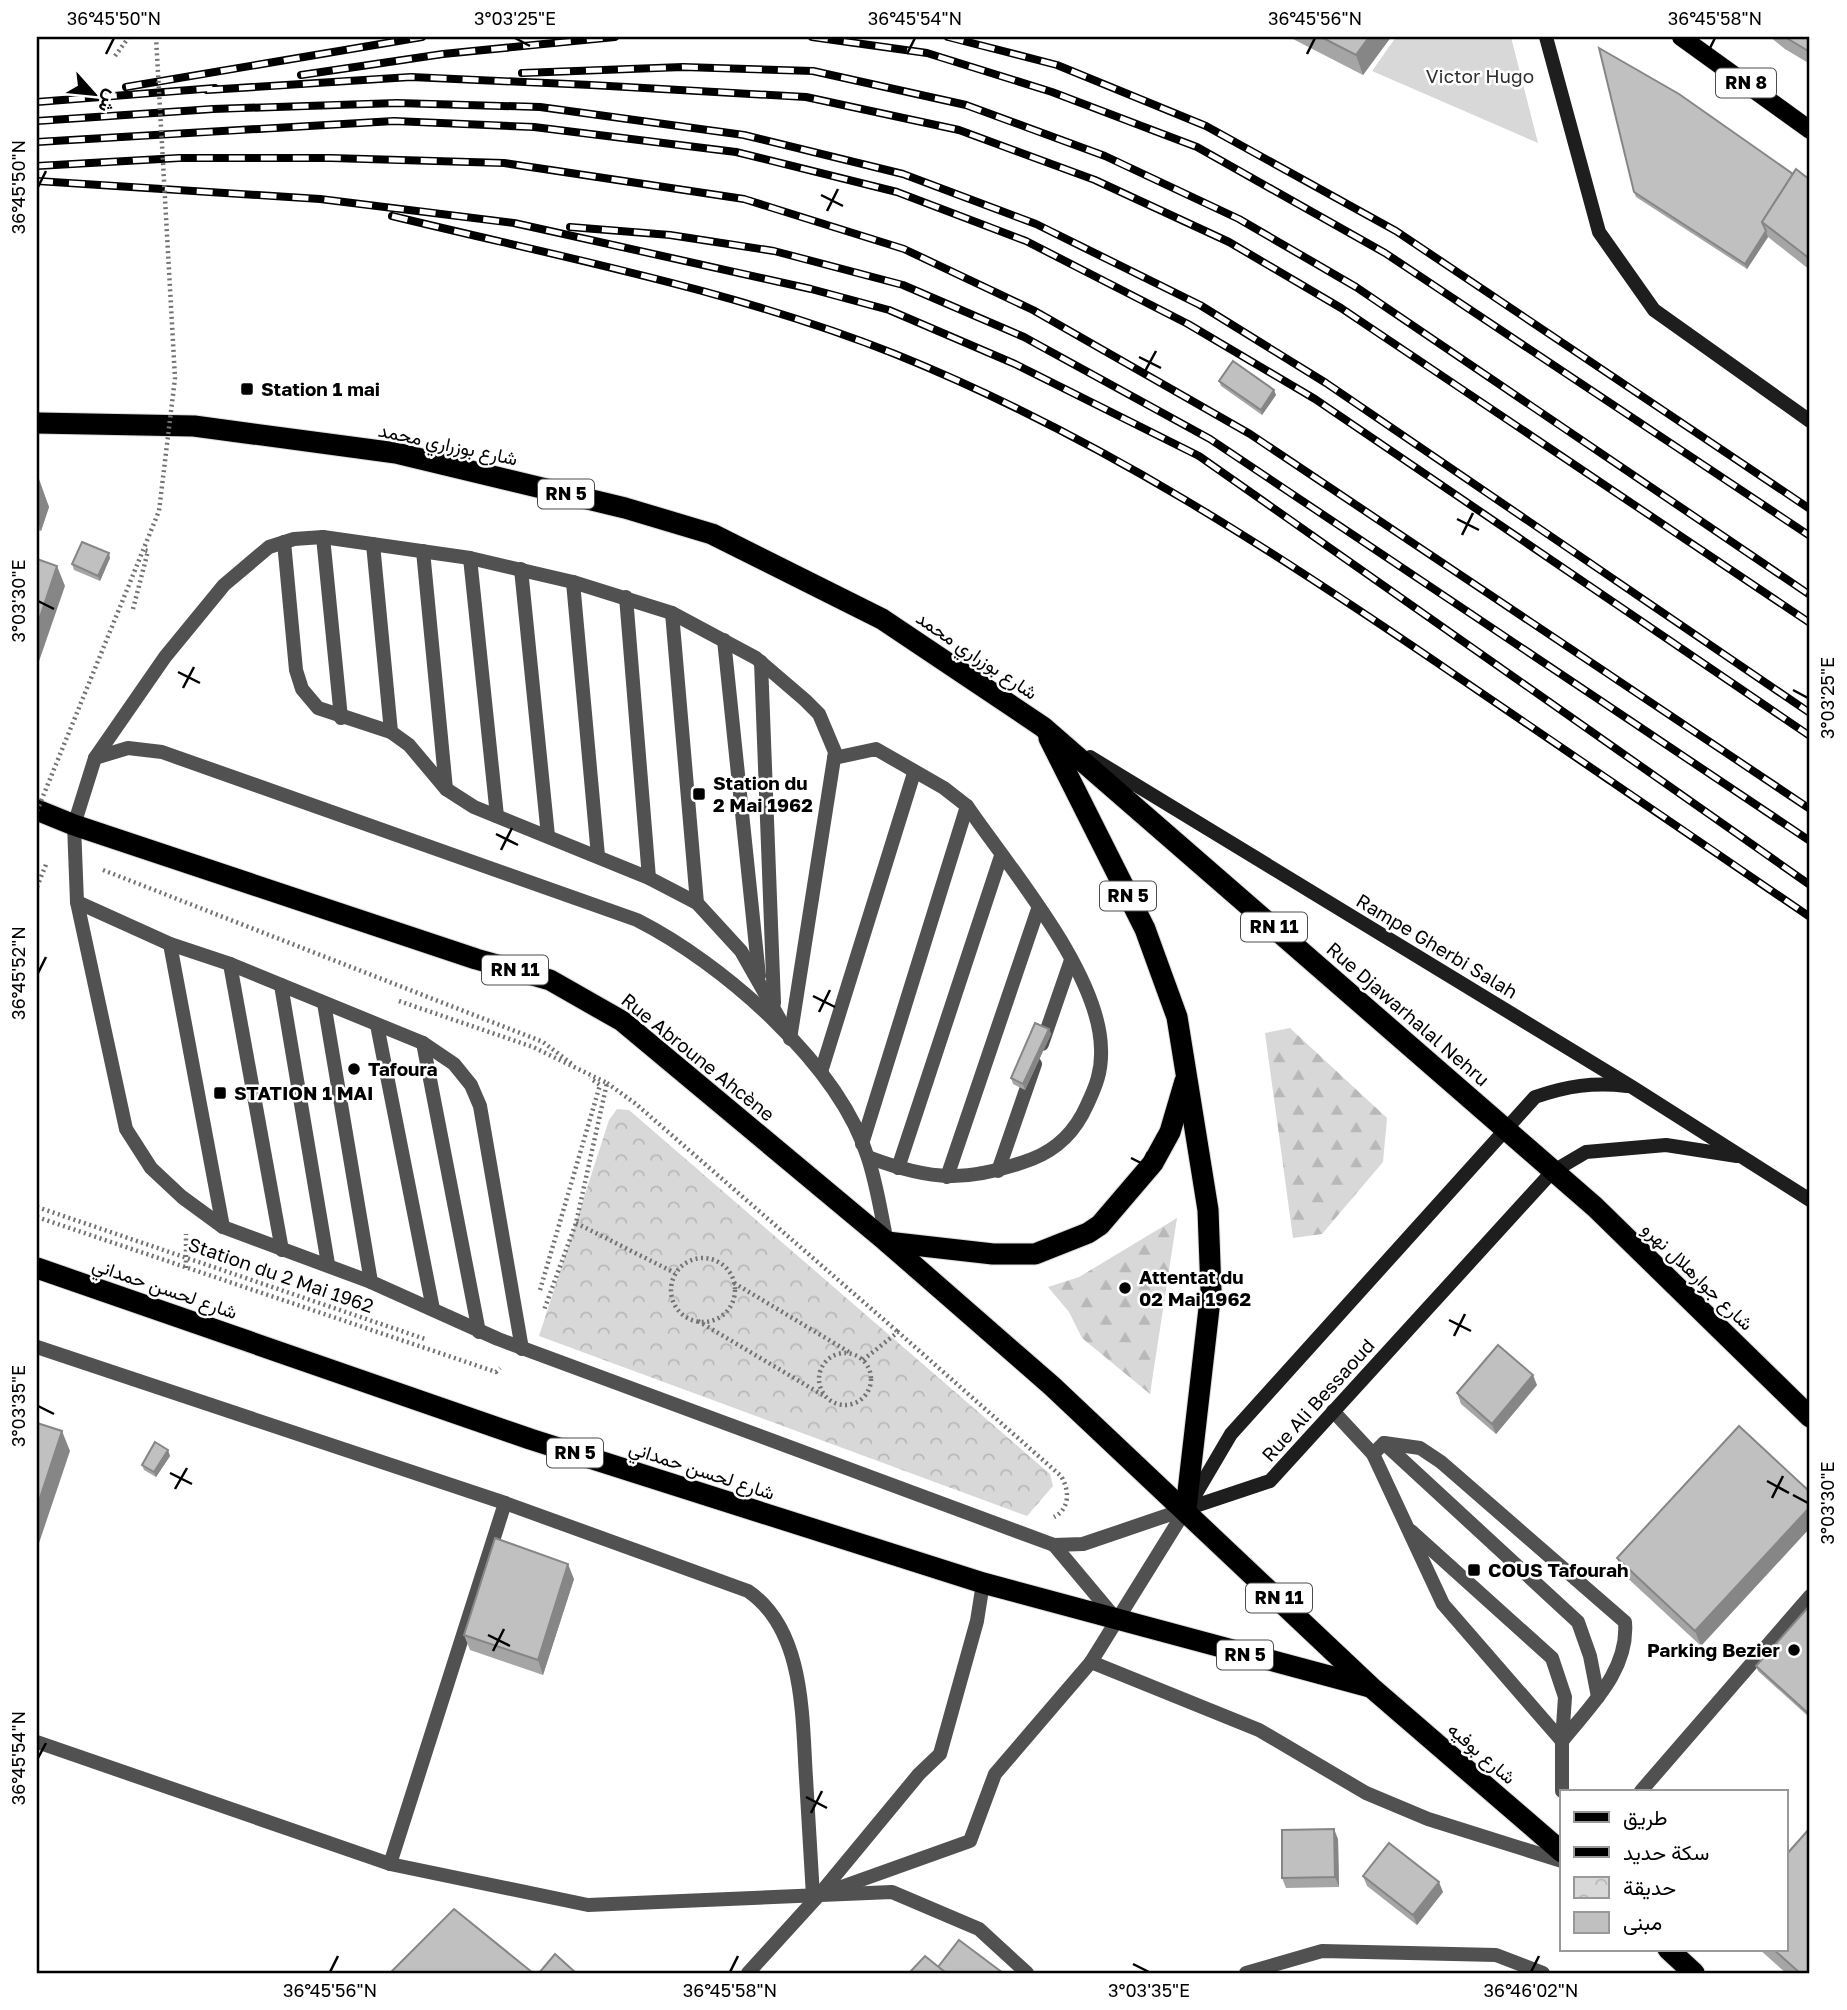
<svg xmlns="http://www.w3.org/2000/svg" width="1847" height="2010" font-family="'Golos Text',Vazirmatn,sans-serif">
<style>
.forest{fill:url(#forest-firs)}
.park{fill:url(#park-crowns)}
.garden{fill:#d8d8d8}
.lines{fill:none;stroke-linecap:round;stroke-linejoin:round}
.primary-casing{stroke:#dbdbdb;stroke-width:19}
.highway-casing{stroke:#dbdbdb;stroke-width:23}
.path{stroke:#737373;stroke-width:4.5;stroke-dasharray:2 3.5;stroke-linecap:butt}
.lane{stroke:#515151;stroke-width:14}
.secondary{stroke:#1e1e1e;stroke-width:14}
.primary{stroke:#000;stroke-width:18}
.highway{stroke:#000;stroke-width:21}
.rail-casing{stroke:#000;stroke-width:8}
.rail{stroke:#fff;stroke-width:5;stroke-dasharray:16;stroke-linecap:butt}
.path-bridge{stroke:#737373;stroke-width:4.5;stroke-dasharray:2 3.5;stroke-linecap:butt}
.wall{fill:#a5a5a5}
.shaded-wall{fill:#868686}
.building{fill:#c0c0c0;stroke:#868686;stroke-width:2}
.ticks{fill:none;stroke:#000;stroke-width:2.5}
.poi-dot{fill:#000;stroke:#fff;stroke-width:2.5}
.labels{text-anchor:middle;stroke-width:5;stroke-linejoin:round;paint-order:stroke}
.shield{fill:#fff;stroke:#4c4c4c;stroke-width:2}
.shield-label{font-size:18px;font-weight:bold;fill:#000}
.park-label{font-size:19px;fill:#2f2f2f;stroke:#fff}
.poi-label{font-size:19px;font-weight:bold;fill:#000;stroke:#fff;text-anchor:start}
.street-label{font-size:19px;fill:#000;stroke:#fff}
.neatline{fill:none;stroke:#000;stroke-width:2.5}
.ticks-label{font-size:18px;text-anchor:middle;fill:#000}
</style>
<defs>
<pattern id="forest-firs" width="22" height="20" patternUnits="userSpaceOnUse" patternTransform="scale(1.75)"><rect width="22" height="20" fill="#d8d8d8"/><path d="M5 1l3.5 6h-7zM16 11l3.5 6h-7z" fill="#b8b8b8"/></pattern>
<pattern id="park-crowns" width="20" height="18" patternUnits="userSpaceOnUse" patternTransform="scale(1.75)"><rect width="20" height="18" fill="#d8d8d8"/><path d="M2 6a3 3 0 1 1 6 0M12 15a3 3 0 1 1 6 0" fill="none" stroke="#b8b8b8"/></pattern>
</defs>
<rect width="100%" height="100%" fill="#fff"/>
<g class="forest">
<path d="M 1290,1028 L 1387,1118 L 1383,1162 L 1322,1234 L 1293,1238 L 1265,1033 Z"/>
<path d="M 1177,1218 L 1150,1394 L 1082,1338 L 1069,1312 L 1048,1287 L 1079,1277 Z"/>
</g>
<path class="park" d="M 617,1109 L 629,1110 L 1050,1474 L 1053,1486 L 1027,1516 L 539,1336 L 609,1120 Z"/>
<path class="garden" d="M 1396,37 L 1511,37 L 1538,143 L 1372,71 Z"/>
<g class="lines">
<g class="primary-casing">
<path id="primary" d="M 1681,37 L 1810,130"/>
</g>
<g class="highway-casing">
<g id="highway">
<path d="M 37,423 L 194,426 L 396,453 L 625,508 L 712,534 L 882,619 L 1043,727 L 1595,1207 L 1810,1417"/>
<path d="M 1049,738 L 1145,929 L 1177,1017 L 1208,1210 L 1211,1291 L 1186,1509"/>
<path d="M 37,810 L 74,825 L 476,959 L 550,980 L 622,1021 L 887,1242 L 1052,1386 L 1372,1688 L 1562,1852"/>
<path d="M 887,1242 L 993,1254 L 1035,1254 L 1088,1233 L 1100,1225 L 1153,1163 L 1170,1132 L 1185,1081"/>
<path d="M 37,1268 L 530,1439 L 983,1583 L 1370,1687"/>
<path d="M 1668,1949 L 1694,1973"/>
</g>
</g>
<g class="path">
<path d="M 115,56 L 129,37"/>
<path d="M 133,609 L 148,551 L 144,550"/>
<path d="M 103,870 L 543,1042 L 572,1064"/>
<path d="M 37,887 L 47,862"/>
<path d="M 399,1001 L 533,1047 L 607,1083 L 576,1223 L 544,1310"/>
<path d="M 607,1083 L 636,1104 L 898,1332"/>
<path d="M 37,1207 L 425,1339"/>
<path d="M 37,1217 L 496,1372 L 500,1368"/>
<path d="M 576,1223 L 675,1273"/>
<circle cx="703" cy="1290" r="32"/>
<path d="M 186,1268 L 186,1234"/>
<path d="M 734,1283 L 849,1352"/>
<path d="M 540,1290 L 600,1085 L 590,1078"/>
<path d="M 698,1321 L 826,1397"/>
<circle cx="845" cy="1379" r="26"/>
<path d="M 863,1360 L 898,1332 L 1061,1476 C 1069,1489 1071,1508 1054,1517"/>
</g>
<g class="lane">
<path d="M 323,537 L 341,718"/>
<path d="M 284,542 L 296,670 L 302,689 L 318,708 L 391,732 L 409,745 L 446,789 L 474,807 L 649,878 L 697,903 L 741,951 L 783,1025"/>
<path d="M 373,544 L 391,732"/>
<path d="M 423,551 L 446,789"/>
<path d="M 470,558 L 497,816"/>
<path d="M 521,569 L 548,836"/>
<path d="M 573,582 L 598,856"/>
<path d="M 626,597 L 649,878"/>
<path d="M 672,613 L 697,903"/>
<path d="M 724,640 L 759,976"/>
<path d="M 761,662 L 774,1003"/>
<path d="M 95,758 L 128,748 L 162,752 L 637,920 C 722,963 839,1064 868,1158 C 877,1185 881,1214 887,1242"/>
<path d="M 834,758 L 876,749 L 944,788 L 967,806 C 1010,869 1100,973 1101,1049 C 1102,1071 1096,1086 1087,1105 C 1076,1130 1058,1149 1032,1159 C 968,1183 931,1181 868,1157"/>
<path d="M 77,902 L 170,944 L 230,964 L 423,1043 L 454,1064 L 471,1085 L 480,1106 L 522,1349"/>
<path d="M 170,944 L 223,1227"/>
<path d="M 230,964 L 282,1250"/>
<path d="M 281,985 L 328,1264"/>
<path d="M 324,1003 L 371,1282"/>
<path d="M 377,1025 L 433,1309"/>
<path d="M 790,1039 L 835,752 L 819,714 L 805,700 L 756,658 L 672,613 L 573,582 L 470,558 L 323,537 L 294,539 L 269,547 L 224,585 L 165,657 L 95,758 L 74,825 L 77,902 L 126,1129 L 151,1168 L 182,1197 L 223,1227 L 371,1282 L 498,1339 L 1054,1545 L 1083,1544 L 1186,1509"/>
<path d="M 423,1043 L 479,1332"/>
<path d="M 1042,1044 L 1071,960"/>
<path d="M 821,1072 L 914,773"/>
<path d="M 862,1144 L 967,806"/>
<path d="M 898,1168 L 1001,856"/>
<path d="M 998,1171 L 1035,1064"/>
<path d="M 947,1177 L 1038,909"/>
<path d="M 37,1347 L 505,1503 L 390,1864"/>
<path d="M 1333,1411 L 1373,1454 L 1443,1604 L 1562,1741 L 1562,1791"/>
<path d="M 1384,1443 L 1578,1622 L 1590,1656 L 1598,1697"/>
<path d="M 1373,1454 L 1384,1443 L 1420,1448 L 1441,1462 L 1625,1622 C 1629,1670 1591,1705 1562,1741"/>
<path d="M 505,1503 L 748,1591 C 805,1630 802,1717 806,1778 C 808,1817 811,1857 813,1896"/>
<path d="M 1411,1531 L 1552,1658 L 1565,1697 L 1562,1741"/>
<path d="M 1054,1545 L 1116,1619"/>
<path d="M 1091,1662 L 1259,1730 L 1366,1793 L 1428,1819 L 1562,1861"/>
<path d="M 37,1742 L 390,1864 L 588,1905 L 892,1892 L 979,1929 L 1027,1973"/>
<path d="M 1641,1791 L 1810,1596"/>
<path d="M 833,1890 L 970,1841 L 995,1774 L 1091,1662 L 1186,1509"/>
<path d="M 748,1973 L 819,1895 L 919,1774 L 940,1754 L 977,1621 L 983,1583"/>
<path d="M 1246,1973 L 1322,1951 L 1496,1955 L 1543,1973"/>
</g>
<g class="secondary">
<path d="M 1546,37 L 1599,232 L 1654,310 L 1810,421"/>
<path d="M 1090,757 L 1632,1087 L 1810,1200"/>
<path d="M 1191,1502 L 1231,1434 L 1535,1097 C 1567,1086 1593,1082 1627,1086"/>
<path d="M 1186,1509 L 1270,1481 L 1552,1172 L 1586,1152 L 1666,1145 L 1737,1156"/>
</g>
<use href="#primary" class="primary"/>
<use href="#highway" class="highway"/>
<g class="rail-casing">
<g id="rail">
<path d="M 812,37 L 927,53 L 1052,92 L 1197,147 L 1385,253 L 1810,536"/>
<path d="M 948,37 L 1057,65 L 1206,126 L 1396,231 L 1810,509"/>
<path d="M 522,73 L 683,67 L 813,71 L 966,105 L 1105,156 L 1239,219 L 1356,287 L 1810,595"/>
<path d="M 301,75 L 443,54 L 615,37"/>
<path d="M 126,87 L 422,37"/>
<path d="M 207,90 L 411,77 L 591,85 L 806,97 L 959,130 L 1095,180 L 1229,242 L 1341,308 L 1810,623"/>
<path d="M 37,102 L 215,88"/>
<path d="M 37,121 L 213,109 L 397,103 L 540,107 L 744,135 L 903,174 L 1036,224 L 1200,305 L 1326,383 L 1810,713"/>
<path d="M 37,142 L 394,121 L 534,127 L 736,152 L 897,192 L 1026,241 L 1188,324 L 1315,399 L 1810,736"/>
<path d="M 37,166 L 179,158 L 331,158 L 504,163 L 744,199 L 904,249 L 1033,310 L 1250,434 L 1810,809"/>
<path d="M 37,181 L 320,199 L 514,223 L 811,289 L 889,310 L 1015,364 L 1199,456 L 1810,885"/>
<path d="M 392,216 C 560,257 734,290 895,354 C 1099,436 1278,554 1458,677 C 1576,757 1693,837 1810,917"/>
<path d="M 570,227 L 670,235 L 774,251 L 903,285 L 1024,337 L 1210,439 L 1810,841"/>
</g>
</g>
<use href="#rail" class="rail"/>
<path class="path-bridge" d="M 37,811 L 159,511 L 175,378 L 156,37"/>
</g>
<g class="wall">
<path d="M 1289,37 L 1391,37 L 1363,75 Z"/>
<path d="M 1770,37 L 1810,37 L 1810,64 L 1785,49 Z"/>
<path d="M 1793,174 L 1810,180 L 1810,270 L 1768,237 L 1747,269 L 1636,197 L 1634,192 Z"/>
<path d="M 1219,381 L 1276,395 L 1262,415 L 1221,386 Z"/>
<path d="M 37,478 L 49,507 L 41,531 L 37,530 Z"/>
<path d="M 110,558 L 100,581 L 74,570 L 72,564 Z"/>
<path d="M 1049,1029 L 1051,1034 L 1025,1090 L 1013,1084 L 1011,1078 Z"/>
<path d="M 1537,1385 L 1496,1434 L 1461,1404 L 1457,1393 Z"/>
<path d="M 1739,1426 L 1701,1646 L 1622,1573 L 1617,1558 Z"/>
<path d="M 170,1456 L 156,1477 L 144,1470 L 142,1465 Z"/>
<path d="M 574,1579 L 543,1675 L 470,1650 L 464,1635 Z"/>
<path d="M 1810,1605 L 1810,1718 L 1758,1671 L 1756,1666 Z"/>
<path d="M 1338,1839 L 1339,1887 L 1286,1888 L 1282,1878 Z"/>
<path d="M 1363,1876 L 1443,1892 L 1417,1925 L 1367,1886 Z"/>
<path d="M 1759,1949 L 1786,1949 L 1810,1973 L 1786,1973 Z"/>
</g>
<g class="shaded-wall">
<path d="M 1369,37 L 1391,37 L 1363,75 L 1356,55 Z"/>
<path d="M 1766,231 L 1768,237 L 1747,269 L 1745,264 Z"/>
<path d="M 1274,390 L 1276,395 L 1262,415 L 1261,410 Z"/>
<path d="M 39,479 L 49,507 L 41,531 L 37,519 L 37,486 Z"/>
<path d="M 109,553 L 110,558 L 100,581 L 98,576 Z"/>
<path d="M 57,566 L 65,586 L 37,667 L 37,626 Z"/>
<path d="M 1049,1029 L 1051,1034 L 1025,1090 L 1023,1084 Z"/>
<path d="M 1533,1375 L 1537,1385 L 1496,1434 L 1492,1424 Z"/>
<path d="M 62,1431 L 70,1451 L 37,1549 L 37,1507 Z"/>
<path d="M 168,1450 L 170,1456 L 156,1477 L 154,1472 Z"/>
<path d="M 1810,1507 L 1810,1528 L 1701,1646 L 1695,1631 Z"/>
<path d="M 568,1564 L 574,1579 L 543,1675 L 538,1660 Z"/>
<path d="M 1334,1829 L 1338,1839 L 1339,1887 L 1335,1877 Z"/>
<path d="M 1439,1882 L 1443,1892 L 1417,1925 L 1413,1915 Z"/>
</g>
<g class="building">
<path d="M 1321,37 L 1369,37 L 1356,55 Z"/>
<path d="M 1785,37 L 1810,37 L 1810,52 Z"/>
<path d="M 1599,48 L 1679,94 L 1793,174 L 1762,222 L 1766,231 L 1745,264 L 1634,192 Z"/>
<path d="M 1796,169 L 1810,180 L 1810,259 L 1762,222 Z"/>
<path d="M 1233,361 L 1274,390 L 1261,410 L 1219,381 Z"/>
<path d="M 82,542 L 109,553 L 98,576 L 72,564 Z"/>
<path d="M 37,559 L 57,566 L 37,626 Z"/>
<path d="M 1035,1023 L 1049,1029 L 1023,1084 L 1011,1078 Z"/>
<path d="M 1498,1345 L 1533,1375 L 1492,1424 L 1457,1393 Z"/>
<path d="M 37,1423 L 62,1431 L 37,1507 Z"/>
<path d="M 1739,1426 L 1810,1492 L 1810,1507 L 1695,1631 L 1617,1558 Z"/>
<path d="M 155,1442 L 168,1450 L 154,1472 L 142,1465 Z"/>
<path d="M 495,1538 L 568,1564 L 538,1660 L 464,1635 Z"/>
<path d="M 1810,1605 L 1810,1715 L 1756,1666 Z"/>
<path d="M 1810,1828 L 1810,1973 L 1800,1973 L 1773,1949 L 1786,1949 L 1786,1855 Z"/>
<path d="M 1334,1829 L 1335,1877 L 1282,1878 L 1282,1830 Z"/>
<path d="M 1389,1843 L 1439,1882 L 1413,1915 L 1363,1876 Z"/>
<path d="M 454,1909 L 533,1973 L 390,1973 Z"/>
<path d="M 959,1940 L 1003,1973 L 946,1973 L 938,1967 Z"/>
<path d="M 555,1954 L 576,1973 L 539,1973 Z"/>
<path d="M 925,1956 L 946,1973 L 909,1973 Z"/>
</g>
<path class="ticks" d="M 515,38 L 530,46M 106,54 L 114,38M 907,54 L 915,38M 1307,54 L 1315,38M 1707,54 L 1715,38M 38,187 L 46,171M 821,195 L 843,206M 827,211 L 838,189M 1139,357 L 1161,368M 1144,373 L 1156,351M 1457,519 L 1479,530M 1462,535 L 1473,513M 38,601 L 54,609M 178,672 L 200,683M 183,688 L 194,667M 1793,690 L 1808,698M 496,834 L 518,845M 501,850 L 512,828M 38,973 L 46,957M 813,996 L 835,1007M 819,1012 L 830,990M 1131,1158 L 1153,1169M 1137,1174 L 1148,1152M 1449,1320 L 1471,1331M 1454,1336 L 1465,1314M 38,1406 L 54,1414M 170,1473 L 192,1484M 1767,1481 L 1789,1493M 175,1489 L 187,1468M 1793,1495 L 1808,1503M 1772,1498 L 1783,1476M 488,1635 L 510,1646M 493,1651 L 504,1629M 38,1758 L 46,1743M 806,1797 L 827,1808M 811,1813 L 822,1791M 1133,1964 L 1149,1972M 330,1972 L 338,1956M 730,1972 L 738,1956M 1531,1972 L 1539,1956"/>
<g class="poi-dot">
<rect x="240" y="382" width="14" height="14" rx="3.5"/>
<rect x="692" y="787" width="14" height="14" rx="3.5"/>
<circle cx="354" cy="1069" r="7"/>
<rect x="213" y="1086" width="14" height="14" rx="3.5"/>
<circle cx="1125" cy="1288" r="7"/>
<rect x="1467" y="1563" width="14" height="14" rx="3.5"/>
<circle cx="1794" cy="1650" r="7"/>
</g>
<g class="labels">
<g class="shield">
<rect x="1716" y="68.5" width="60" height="29" rx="5"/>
<rect x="538" y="479.5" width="56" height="29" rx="5"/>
<rect x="1100" y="881.5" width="56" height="29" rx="5"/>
<rect x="1241" y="912.5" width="66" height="29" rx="5"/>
<rect x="482" y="955.5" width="66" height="29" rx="5"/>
<rect x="547" y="1438.5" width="56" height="29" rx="5"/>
<rect x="1246" y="1583.5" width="66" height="29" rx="5"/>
<rect x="1217" y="1640.5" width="56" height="29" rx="5"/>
</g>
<g class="shield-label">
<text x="1746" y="89">RN 8</text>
<text x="566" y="500">RN 5</text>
<text x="1128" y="902">RN 5</text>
<text x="1274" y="933">RN 11</text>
<text x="515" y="976">RN 11</text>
<text x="575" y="1459">RN 5</text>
<text x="1279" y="1604">RN 11</text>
<text x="1245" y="1661">RN 5</text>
</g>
<g class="park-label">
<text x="1480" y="83">Victor Hugo</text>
</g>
<g class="poi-label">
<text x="261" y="396">Station 1 mai</text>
<text x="713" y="790">Station du<tspan x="713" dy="22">2 Mai 1962</tspan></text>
<text x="368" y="1076">Tafoura</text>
<text x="234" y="1100">STATION 1 MAI</text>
<text x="1139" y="1284">Attentat du<tspan x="1139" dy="22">02 Mai 1962</tspan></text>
<text x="1488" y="1577">COUS Tafourah</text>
<text x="1780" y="1657" text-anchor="end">Parking Bezier</text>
</g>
<g class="street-label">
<text transform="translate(448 444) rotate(12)" y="7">شارع بوزراري محمد</text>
<text transform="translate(977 655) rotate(34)" y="7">شارع بوزراري محمد</text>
<text transform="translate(1437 946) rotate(31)" y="7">Rampe Gherbi Salah</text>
<text transform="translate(1408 1014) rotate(41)" y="7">Rue Djawarhalal Nehru</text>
<text transform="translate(698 1057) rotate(39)" y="7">Rue Abroune Ahcène</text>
<text transform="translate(281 1275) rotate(19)" y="7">Station du 2 Mai 1962</text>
<text transform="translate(1698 1276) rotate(44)" y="7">شارع جوارهلال نهرو</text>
<text transform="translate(165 1288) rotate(19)" y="7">شارع لحسن حمداني</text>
<text transform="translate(1318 1400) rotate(-48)" y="7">Rue Ali Bessaoud</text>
<text transform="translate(702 1470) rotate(18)" y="7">شارع لحسن حمداني</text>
<text transform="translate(1482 1753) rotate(41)" y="7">شارع بوفيه</text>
</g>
</g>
<rect width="1847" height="2010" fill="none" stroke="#ffffff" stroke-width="77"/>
<rect x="1560" y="1790" width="228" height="161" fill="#ffffff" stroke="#999999" stroke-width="2"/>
<rect x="1574" y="1812" width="35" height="10" fill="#000000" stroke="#999999" stroke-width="2"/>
<text x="1623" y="1825" font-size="21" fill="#000000">طريق</text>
<rect x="1574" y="1847" width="35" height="10" fill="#000000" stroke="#999999" stroke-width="2"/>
<text x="1623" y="1860" font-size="21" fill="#000000">سكة حديد</text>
<rect x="1574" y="1877" width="35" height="21" fill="url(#park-crowns)" stroke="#999999" stroke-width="2"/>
<text x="1623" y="1895" font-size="21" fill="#000000">حديقة</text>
<rect x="1574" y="1912" width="35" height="21" fill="#c0c0c0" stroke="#999999" stroke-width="2"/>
<text x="1623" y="1930" font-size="21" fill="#000000">مبنى</text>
<g transform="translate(94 94) rotate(117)" stroke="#ffffff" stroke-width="5" paint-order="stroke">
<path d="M0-5L12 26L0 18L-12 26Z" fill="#000000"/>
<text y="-10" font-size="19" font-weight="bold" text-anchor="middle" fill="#000000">ش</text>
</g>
<rect x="38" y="38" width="1770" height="1934" class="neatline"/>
<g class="ticks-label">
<text x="114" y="25">36°45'50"N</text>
<text x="515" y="25">3°03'25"E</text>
<text x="915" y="25">36°45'54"N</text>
<text x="1315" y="25">36°45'56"N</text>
<text x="1715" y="25">36°45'58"N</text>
<text transform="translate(19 187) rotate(-90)" y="6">36°45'50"N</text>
<text transform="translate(19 601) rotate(-90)" y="6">3°03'30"E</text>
<text transform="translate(1828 698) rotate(-90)" y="6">3°03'25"E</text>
<text transform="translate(19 973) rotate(-90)" y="6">36°45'52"N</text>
<text transform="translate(19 1406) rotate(-90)" y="6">3°03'35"E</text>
<text transform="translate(1828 1503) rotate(-90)" y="6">3°03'30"E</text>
<text transform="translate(19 1758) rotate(-90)" y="6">36°45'54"N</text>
<text x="330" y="1997">36°45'56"N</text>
<text x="730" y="1997">36°45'58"N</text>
<text x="1149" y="1997">3°03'35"E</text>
<text x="1531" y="1997">36°46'02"N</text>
</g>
</svg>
